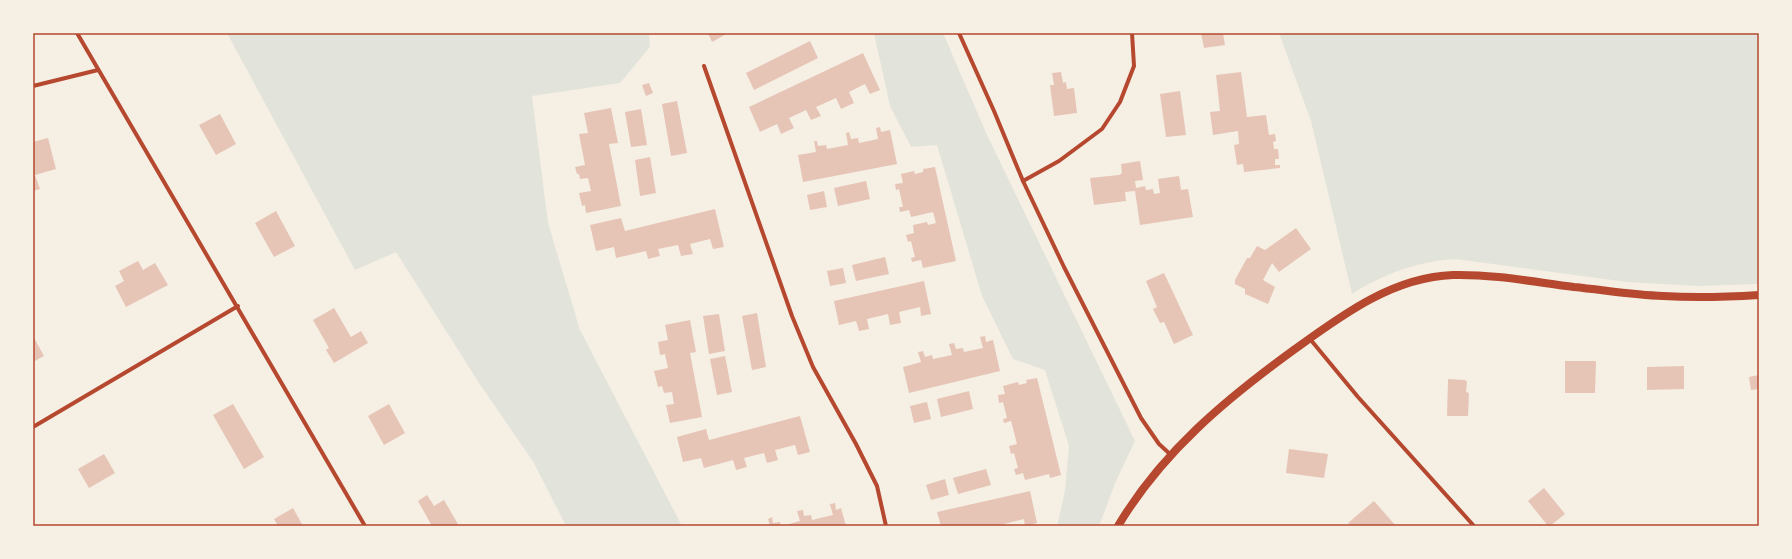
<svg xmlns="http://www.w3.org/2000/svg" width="1792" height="559" font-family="Karla,sans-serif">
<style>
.green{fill:#e2e4dc}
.building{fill:#e6c5b7}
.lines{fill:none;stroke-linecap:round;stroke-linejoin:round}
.minor{stroke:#b5482f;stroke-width:4}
.secondary{stroke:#b5482f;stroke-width:8}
.neatline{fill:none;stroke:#b5482f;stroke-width:1.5}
</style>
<rect width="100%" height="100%" fill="#f6efe4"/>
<g class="green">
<path d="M 227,33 L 649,33 L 650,47 L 620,83 L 532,96 L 548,223 L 580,330 L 682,526 L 566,526 L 534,463 L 479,383 L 396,252 L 355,270 Z"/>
<path d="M 874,33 L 943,33 L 987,135 L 1135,441 L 1116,481 L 1099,526 L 1057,526 L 1065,491 L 1069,446 L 1045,370 L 1013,359 L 982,296 L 937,145 L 911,147 L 890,106 Z"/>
<path d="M 1279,33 L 1759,33 L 1759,284 L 1698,286 L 1627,282 L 1455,259 C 1419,261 1383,274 1352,294 L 1311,121 Z"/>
</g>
<g class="building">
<path d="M 708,33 L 728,33 L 712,42 Z"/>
<path d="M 1201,33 L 1223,33 L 1225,45 L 1204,48 Z"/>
<path d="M 810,41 L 818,58 L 754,90 L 746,73 Z"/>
<path d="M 863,53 L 880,90 L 870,94 L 865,84 L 849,92 L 854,103 L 841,109 L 836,98 L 816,107 L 821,116 L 811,120 L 806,110 L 789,118 L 794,128 L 781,134 L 777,124 L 760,132 L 749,107 Z"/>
<path d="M 1061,72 L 1063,83 L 1066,82 L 1067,89 L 1074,88 L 1077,113 L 1054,116 L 1050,85 L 1054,85 L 1052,73 Z"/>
<path d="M 1241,72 L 1247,117 L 1266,115 L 1269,135 L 1275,134 L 1276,141 L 1273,142 L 1274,149 L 1278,149 L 1279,159 L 1275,159 L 1275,165 L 1280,165 L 1280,168 L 1244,172 L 1243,164 L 1237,165 L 1234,145 L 1239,144 L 1238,131 L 1213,135 L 1210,112 L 1220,111 L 1216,75 Z"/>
<path d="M 649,83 L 653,93 L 646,96 L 642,85 Z"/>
<path d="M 1180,91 L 1186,135 L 1166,137 L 1160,94 Z"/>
<path d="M 677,101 L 687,153 L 671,156 L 662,104 Z"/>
<path d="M 611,108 L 618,143 L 609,144 L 621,206 L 586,213 L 585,205 L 582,206 L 579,193 L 591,191 L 588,178 L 580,179 L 579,174 L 577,174 L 575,167 L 585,165 L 579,134 L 588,133 L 584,113 Z"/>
<path d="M 641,109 L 647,145 L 631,147 L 625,112 Z"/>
<path d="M 220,114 L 236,144 L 216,155 L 199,125 Z"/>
<path d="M 880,127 L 881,132 L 890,130 L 897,164 L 803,182 L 798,155 L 816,152 L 814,141 L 817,141 L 818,146 L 826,145 L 827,149 L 848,145 L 846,133 L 849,132 L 851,139 L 858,138 L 859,143 L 878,139 L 876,128 Z"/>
<path d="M 48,138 L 56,169 L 35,175 L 40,189 L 33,191 L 33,142 Z"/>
<path d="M 650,157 L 656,193 L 640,196 L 635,160 Z"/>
<path d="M 1140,161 L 1143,180 L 1135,181 L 1136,188 L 1145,186 L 1146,190 L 1153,189 L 1154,194 L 1160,193 L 1158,179 L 1179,176 L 1181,190 L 1188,189 L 1193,217 L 1140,225 L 1135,191 L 1125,192 L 1126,201 L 1094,205 L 1090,178 L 1119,175 L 1122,173 L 1121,164 Z"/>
<path d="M 935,167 L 956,261 L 923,268 L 921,260 L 912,262 L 911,258 L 915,257 L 911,241 L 908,242 L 906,235 L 914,233 L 913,225 L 927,222 L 928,225 L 936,223 L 933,212 L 911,217 L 909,210 L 900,212 L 899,207 L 903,207 L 899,189 L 896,190 L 895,184 L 903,183 L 901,174 L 914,171 L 915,174 L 923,172 L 923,169 Z"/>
<path d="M 866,181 L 870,199 L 838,206 L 834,188 Z"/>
<path d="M 824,191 L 827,207 L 810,210 L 807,195 Z"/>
<path d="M 715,209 L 724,247 L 713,249 L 710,239 L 690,244 L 693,254 L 681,256 L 678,245 L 658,249 L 660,256 L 648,259 L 646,251 L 616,258 L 614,247 L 596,251 L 590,225 L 621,218 L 625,231 Z"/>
<path d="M 276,211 L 295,246 L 274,257 L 255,223 Z"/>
<path d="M 1296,228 L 1311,249 L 1279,272 L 1272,263 L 1263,280 L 1275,287 L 1268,304 L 1245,294 L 1245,289 L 1235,284 L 1235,280 L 1247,258 L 1250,258 L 1257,246 L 1265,250 Z"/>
<path d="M 885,257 L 889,274 L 856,281 L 852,265 Z"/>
<path d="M 138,261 L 143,270 L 155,263 L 168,285 L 126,307 L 115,286 L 124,281 L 119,271 Z"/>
<path d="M 843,268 L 846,283 L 830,286 L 827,271 Z"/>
<path d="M 1164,273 L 1193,335 L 1174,344 L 1164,322 L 1160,323 L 1153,309 L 1157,307 L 1146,281 Z"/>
<path d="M 924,281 L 931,314 L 921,316 L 920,307 L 899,312 L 901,323 L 890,325 L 888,314 L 867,319 L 869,329 L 859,331 L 856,321 L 839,325 L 834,301 Z"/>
<path d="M 334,308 L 351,337 L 361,331 L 368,343 L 334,363 L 326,350 L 329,348 L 313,320 Z"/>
<path d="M 757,313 L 766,367 L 752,370 L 742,316 Z"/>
<path d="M 719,314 L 725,351 L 709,354 L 703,316 Z"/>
<path d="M 690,320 L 696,352 L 690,353 L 702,417 L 670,423 L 666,405 L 674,404 L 672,392 L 664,393 L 662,386 L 658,387 L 654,371 L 668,368 L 665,354 L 660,355 L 658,342 L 668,340 L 665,325 Z"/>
<path d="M 33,336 L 44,356 L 33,362 Z"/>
<path d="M 985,336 L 986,342 L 993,340 L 1000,371 L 909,393 L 903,367 L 921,362 L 918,352 L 923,351 L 925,357 L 932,355 L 933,359 L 952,355 L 949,344 L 954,343 L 956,349 L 963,348 L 964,352 L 983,348 L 980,337 Z"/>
<path d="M 725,356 L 732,392 L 717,395 L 710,359 Z"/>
<path d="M 1565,361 L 1596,361 L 1595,393 L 1565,393 Z"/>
<path d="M 1684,366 L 1684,389 L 1647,390 L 1647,367 Z"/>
<path d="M 1759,375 L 1759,389 L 1751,390 L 1749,377 Z"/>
<path d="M 1037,378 L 1061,475 L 1050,478 L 1049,474 L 1025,480 L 1023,473 L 1016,475 L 1014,469 L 1018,468 L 1014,453 L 1011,454 L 1009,446 L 1017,444 L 1011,421 L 1004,423 L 1003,419 L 1007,418 L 1003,402 L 999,403 L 998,395 L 1005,394 L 1003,386 L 1018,382 L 1019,385 L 1027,383 L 1026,380 Z"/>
<path d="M 1448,379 L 1465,380 L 1467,382 L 1466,392 L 1469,393 L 1468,416 L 1447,416 Z"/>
<path d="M 969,391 L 973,409 L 941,417 L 937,399 Z"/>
<path d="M 927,402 L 931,419 L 914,423 L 910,406 Z"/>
<path d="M 233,404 L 264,457 L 244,469 L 213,415 Z"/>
<path d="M 389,404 L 405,433 L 384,445 L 368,416 Z"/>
<path d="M 800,416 L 810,452 L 798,455 L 795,445 L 775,450 L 778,460 L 767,463 L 764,453 L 744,458 L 747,467 L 736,470 L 733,460 L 704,468 L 701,458 L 683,462 L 677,437 L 706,429 L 709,440 Z"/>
<path d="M 1289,449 L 1328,454 L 1324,478 L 1286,473 Z"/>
<path d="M 104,454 L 115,473 L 89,488 L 78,469 Z"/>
<path d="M 986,469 L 991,485 L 958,494 L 953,478 Z"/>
<path d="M 945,479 L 949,495 L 931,500 L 926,485 Z"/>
<path d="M 1544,488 L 1565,514 L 1550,526 L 1548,526 L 1528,501 Z"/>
<path d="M 1030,491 L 1037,523 L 1025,526 L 1024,519 L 1004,524 L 1005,526 L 941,526 L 937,512 Z"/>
<path d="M 427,495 L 434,506 L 444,500 L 459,526 L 432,526 L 418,501 Z"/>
<path d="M 1374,501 L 1395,525 L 1351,526 L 1348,523 Z"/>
<path d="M 835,503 L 836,510 L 841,508 L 846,526 L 782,526 L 800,521 L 797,511 L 803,510 L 804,516 L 811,515 L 812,520 L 833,515 L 830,504 Z"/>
<path d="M 293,508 L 303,526 L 278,526 L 274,519 Z"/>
<path d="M 772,517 L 773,523 L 780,522 L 781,526 L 770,526 L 768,519 Z"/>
</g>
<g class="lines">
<g class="minor">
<path d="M 77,33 L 365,526"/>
<path d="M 959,33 L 994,111 L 1023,181 L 1064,267 L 1141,418 L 1159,444 L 1171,455"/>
<path d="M 704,66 L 792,316 L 813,367 L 856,444 L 877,486 L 886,526"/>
<path d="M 33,86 L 98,70"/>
<path d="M 1023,181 L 1059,161 L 1102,129 L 1120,102 L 1134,66 L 1132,33"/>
<path d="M 1310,339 L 1358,397 L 1474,526"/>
<path d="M 33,427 L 238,306"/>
</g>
<path class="secondary" d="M 1118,526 C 1162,452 1226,399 1295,349 C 1342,315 1393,277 1453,275 C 1493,274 1534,282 1574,287 C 1604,290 1633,295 1663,296 C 1695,298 1727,297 1759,295"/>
</g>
<rect width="1792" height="559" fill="none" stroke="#f6efe4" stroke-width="68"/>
<rect x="34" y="34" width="1724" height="491" class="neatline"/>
</svg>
